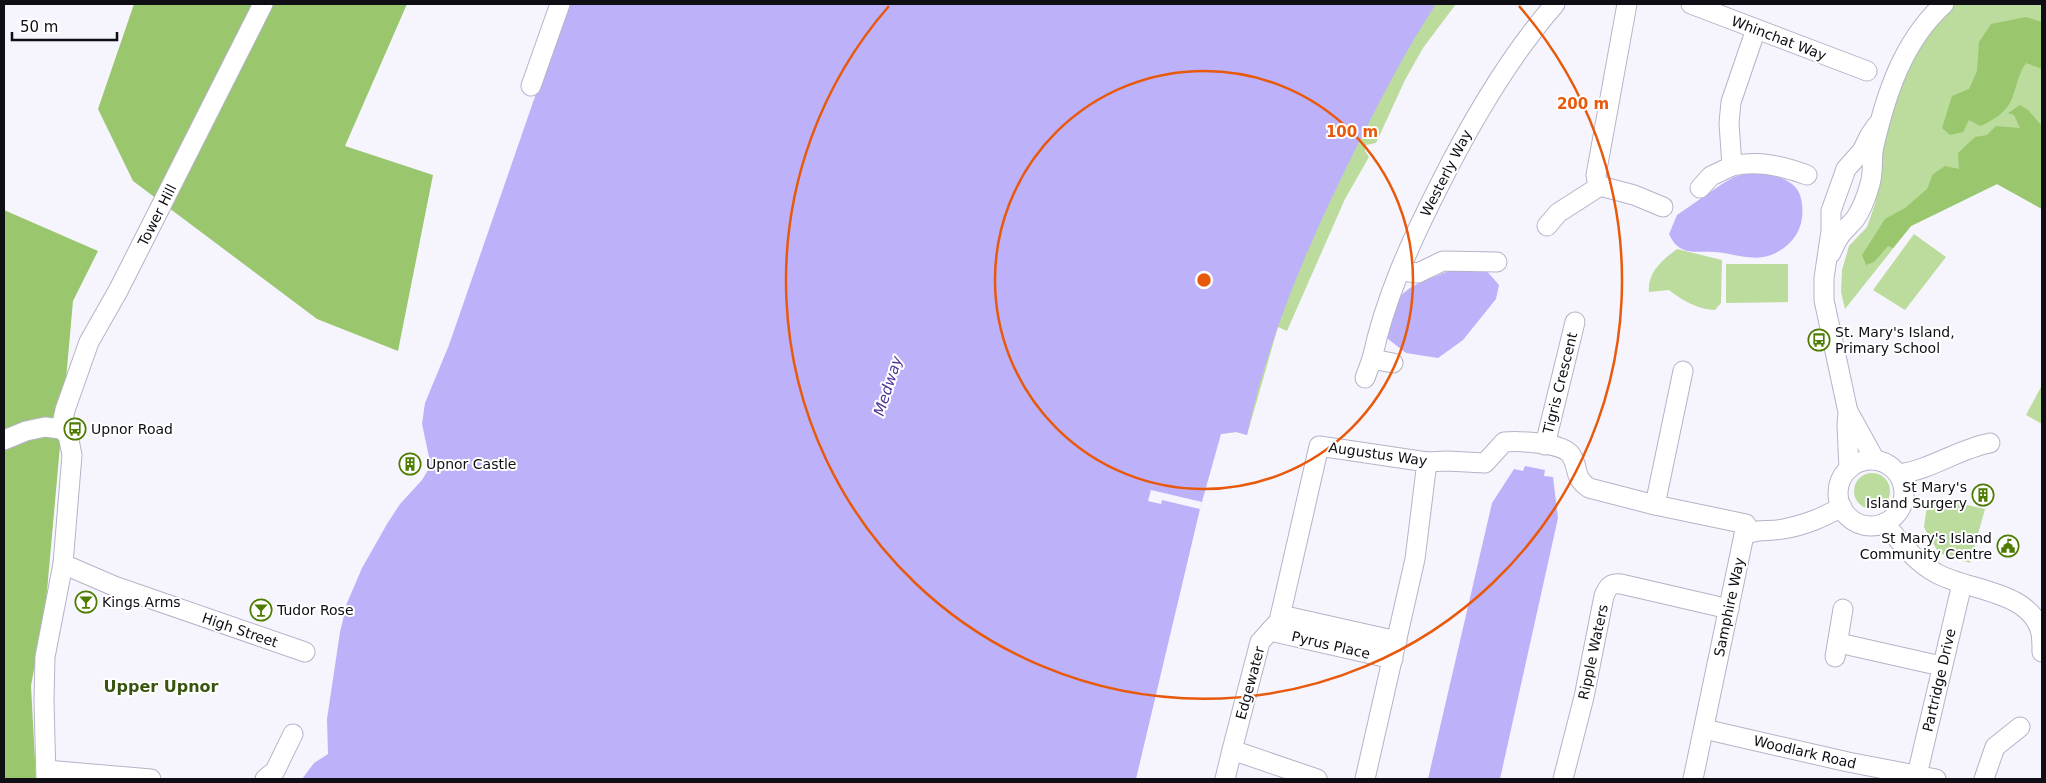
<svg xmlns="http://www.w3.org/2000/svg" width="2046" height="783" font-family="'DejaVu Sans',sans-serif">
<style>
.green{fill:#bbdc9d}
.forest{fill:#9ac66e}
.water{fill:#bdb2fa}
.pier{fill:#f6f5fe}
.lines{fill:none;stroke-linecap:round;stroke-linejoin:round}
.minor-casing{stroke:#b5b3c8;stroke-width:21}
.minor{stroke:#fff;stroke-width:19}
.ring{fill:none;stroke:#e8590c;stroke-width:2.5}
.labels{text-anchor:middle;stroke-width:4;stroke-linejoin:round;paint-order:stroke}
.street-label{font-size:14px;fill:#0f0e15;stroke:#fff}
.poi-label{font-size:14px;fill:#0f0e15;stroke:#fff;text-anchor:start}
.water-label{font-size:15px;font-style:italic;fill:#503499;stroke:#fff}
.quarter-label{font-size:16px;font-weight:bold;fill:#375510;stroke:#fff}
.centre{fill:#e8590c;stroke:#fff;stroke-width:2.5}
.ring-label{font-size:15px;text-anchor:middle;font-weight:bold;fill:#e8590c;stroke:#fff;stroke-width:4;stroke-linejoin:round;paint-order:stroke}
</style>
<rect width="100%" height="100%" fill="#f6f5fe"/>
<g class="green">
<path d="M 1379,4 L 1456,4 L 1423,48 L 1405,80 L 1376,143 L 1366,145 L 1365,151 L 1369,157 L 1345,199 L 1287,331 L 1278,327 L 1247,435 L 1236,432 L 1221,434 Z"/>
<path d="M 1955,4 L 2042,4 L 2042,209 L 1997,184 L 1911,226 L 1845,309 L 1841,292 L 1842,270 L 1849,246 L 1867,227 L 1876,201 L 1869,198 L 1880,147 L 1909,56 L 1937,19 Z"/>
<path d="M 1914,234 L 1946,257 L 1905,310 L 1873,290 Z"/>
<path d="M 1677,249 L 1722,260 L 1721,303 L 1715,310 C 1699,310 1681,300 1669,290 L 1649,292 C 1647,273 1662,260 1677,249 Z"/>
<path d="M 1726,264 L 1788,264 L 1788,302 L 1726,303 Z"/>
<path d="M 2042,385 L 2042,424 L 2026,415 Z"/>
<circle cx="1872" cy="491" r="18"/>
<path d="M 1931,499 L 1945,500 L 1985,509 L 1970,563 L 1939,553 L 1929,537 L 1924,527 L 1926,512 Z"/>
</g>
<g class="forest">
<path d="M 134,4 L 407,4 L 345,146 L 433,175 L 398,351 L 317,319 L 133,181 L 98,109 Z"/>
<path d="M 2026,17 L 2042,22 L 2042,69 L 2026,63 C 2017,76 2017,87 2011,101 C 2006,112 1991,122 1980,126 L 1969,120 L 1963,132 L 1950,135 L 1942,128 L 1952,96 L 1969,89 L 1977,71 L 1979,42 L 1991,24 Z"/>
<path d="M 2020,105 L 2028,110 L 2042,126 L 2042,209 L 1997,184 L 1911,226 L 1893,248 L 1888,246 L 1874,262 L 1866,265 L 1862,255 L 1885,219 L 1905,208 L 1927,189 L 1933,174 L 1945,166 L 1959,169 L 1958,153 L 1975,137 L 1987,135 L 1996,126 L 2020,128 L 2014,115 L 2008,113 Z"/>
<path d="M 4,210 L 98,251 L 73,301 L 46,602 L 31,686 L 36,779 L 4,779 Z"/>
</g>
<g class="water">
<path d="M 567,4 L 1436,4 C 1407,48 1383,95 1359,142 C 1312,236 1269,332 1247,435 L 1236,432 L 1221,434 L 1200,509 L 1136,779 L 302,779 L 314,763 L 328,754 L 327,719 L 340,632 L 347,603 L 362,568 L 387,524 L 400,504 L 422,480 L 428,470 L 429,457 L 422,424 L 425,403 L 449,345 Z"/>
<path d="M 1752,172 C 1766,175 1781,175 1792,184 C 1799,190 1801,196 1802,204 C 1805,228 1793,246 1771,255 C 1753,262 1732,253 1714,252 C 1693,251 1679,256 1669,234 L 1677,215 L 1722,184 L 1734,177 Z"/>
<path d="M 1455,268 L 1486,270 L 1499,285 L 1496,299 L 1463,340 L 1438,358 L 1406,353 L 1388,339 C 1392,284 1412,288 1455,268 Z"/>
<path d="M 1525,466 L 1545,470 L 1544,476 L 1553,477 L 1558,518 L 1500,779 L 1428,779 L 1492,503 L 1514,469 L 1523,471 Z"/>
</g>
<path class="pier" d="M 1151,490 L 1202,502 L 1200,509 L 1162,500 L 1161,504 L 1148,501 Z"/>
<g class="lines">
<g class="minor-casing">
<g id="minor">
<path d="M 1691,4 L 1867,71"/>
<path d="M 531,86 L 560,4"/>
<path d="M 1732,166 C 1758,160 1783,166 1807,175"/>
<path d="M 1600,186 L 1634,195 L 1663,207"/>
<path d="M 1700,188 L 1711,176 L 1732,166 L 1729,123 L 1731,102 L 1756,29"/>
<path d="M 1547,226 L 1558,213 L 1600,186 L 1597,181 L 1596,175 L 1627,4"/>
<path d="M 1831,253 C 1834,246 1837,239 1842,233 C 1846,228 1851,224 1855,219 C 1862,209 1867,195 1870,184 C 1874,171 1871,158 1874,146 C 1886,94 1903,41 1944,4"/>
<path d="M 1400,271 L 1418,273 L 1443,261 L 1497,262"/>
<path d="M 1393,363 L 1372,359 C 1385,298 1411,241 1439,186 C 1471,122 1508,58 1555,4"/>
<path d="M 1365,378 L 1372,359"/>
<path d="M 1849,413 L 1875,460"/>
<path d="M 61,429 L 65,410 L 89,342 L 119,289 L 263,4"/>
<path d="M 4,440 L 26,431 L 45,427 L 61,429 L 68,435 L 72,455 L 63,564 L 45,657 L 44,700 L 46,779"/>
<path d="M 1545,445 L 1575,322"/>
<circle cx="1871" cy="493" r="33"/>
<path d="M 1849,469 L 1847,425 L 1848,412 L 1824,300 L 1824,278 L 1831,231 L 1831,211 L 1846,169 L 1862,151 L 1870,135 L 1877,125"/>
<path d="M 1898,474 C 1931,470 1958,449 1990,443"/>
<path d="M 1655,505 L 1683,371"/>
<path d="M 1884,523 C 1900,541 1914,561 1936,573 C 1967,591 2031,590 2041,633 C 2042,639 2042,646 2042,652"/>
<path d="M 63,564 L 114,586 L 305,652"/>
<path d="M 1281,615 L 1397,641"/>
<path d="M 1270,631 L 1393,659"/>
<path d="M 1839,643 L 1941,666"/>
<path d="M 1835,657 L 1843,609"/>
<path d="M 1704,729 L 1848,762 L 1936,779"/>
<path d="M 46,770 L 151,779"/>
<path d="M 1917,775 L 1962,584"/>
<path d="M 265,779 L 275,771 L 293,734"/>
<path d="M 1225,779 L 1232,750"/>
<path d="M 1317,779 L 1232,750 L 1260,642 L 1279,621 L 1319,446 L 1427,462 L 1447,461 L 1485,463 L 1504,442 C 1518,441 1562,442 1571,455 C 1580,469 1572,476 1589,488 L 1655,505 L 1746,524 L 1744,535"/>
<path d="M 1365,779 L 1415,559 L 1427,462"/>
<path d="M 1563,779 L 1584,697 L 1604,596 C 1608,586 1611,583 1621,584 L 1729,609"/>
<path d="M 1693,779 L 1744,535 C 1759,528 1768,532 1783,529 C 1806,525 1821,518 1842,507"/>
<path d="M 1984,779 L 1995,747 L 2020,727"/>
</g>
</g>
<use href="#minor" class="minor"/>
</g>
<g class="ring">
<circle cx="1204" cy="280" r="209"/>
<path d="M1519 6A418 418 0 1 1 889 6"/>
</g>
<defs>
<g id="bus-ring" transform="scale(1.125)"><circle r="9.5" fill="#fff" stroke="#4e7c01" stroke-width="1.5"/><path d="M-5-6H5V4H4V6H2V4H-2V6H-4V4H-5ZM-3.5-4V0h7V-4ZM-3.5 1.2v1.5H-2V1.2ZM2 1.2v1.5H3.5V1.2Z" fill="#4e7c01"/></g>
<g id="building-ring" transform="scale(1.125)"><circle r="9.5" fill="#fff" stroke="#4e7c01" stroke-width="1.5"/><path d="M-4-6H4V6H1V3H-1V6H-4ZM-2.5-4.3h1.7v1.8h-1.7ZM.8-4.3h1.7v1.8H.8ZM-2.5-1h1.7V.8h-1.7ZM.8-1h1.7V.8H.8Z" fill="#4e7c01"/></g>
<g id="civic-ring" transform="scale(1.125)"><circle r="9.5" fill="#fff" stroke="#4e7c01" stroke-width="1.5"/><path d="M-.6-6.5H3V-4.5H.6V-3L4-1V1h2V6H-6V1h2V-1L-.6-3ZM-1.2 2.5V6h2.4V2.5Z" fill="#4e7c01"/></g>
<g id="bar-ring" transform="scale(1.125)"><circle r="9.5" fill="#fff" stroke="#4e7c01" stroke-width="1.5"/><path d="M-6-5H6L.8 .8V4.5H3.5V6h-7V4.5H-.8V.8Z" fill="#4e7c01"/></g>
</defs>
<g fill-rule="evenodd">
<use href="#bus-ring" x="1819" y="340"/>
<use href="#bus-ring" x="75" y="429"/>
<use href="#building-ring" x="410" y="464"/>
<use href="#building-ring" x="1983" y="495"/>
<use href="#civic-ring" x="2008" y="546"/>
<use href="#bar-ring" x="86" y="602"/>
<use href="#bar-ring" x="261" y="610"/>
</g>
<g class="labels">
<g class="street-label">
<text transform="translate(1779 38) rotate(21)" y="5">Whinchat Way</text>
<text transform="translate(1446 173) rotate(-63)" y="5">Westerly Way</text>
<text transform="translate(157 215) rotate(-63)" y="5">Tower Hill</text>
<text transform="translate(1560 383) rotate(-76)" y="5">Tigris Crescent</text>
<text transform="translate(1378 454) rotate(8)" y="5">Augustus Way</text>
<text transform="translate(1729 607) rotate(-78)" y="5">Samphire Way</text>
<text transform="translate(240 630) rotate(19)" y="5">High Street</text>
<text transform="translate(1331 645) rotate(13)" y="5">Pyrus Place</text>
<text transform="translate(1593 652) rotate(-78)" y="5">Ripple Waters</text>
<text transform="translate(1939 680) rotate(-77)" y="5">Partridge Drive</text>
<text transform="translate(1250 683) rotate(-75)" y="5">Edgewater</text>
<text transform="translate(1805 752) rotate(13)" y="5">Woodlark Road</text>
</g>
<g class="poi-label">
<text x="1835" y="337">St. Mary's Island,<tspan x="1835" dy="16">Primary School</tspan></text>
<text x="91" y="434">Upnor Road</text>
<text x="426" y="469">Upnor Castle</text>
<text x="1967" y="492" text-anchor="end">St Mary's<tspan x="1967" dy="16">Island Surgery</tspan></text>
<text x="1992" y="543" text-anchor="end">St Mary's Island<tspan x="1992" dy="16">Community Centre</tspan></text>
<text x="102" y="607">Kings Arms</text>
<text x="277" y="615">Tudor Rose</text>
</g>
<g class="water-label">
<text transform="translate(888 386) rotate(-72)" y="5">Medway</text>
</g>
<g class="quarter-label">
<text x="161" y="692">Upper Upnor</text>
</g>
</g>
<circle cx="1204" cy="280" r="8" class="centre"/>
<g class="ring-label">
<text x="1583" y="109">200 m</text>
<text x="1352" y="137">100 m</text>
</g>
<rect width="2046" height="783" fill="none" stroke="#0f0e15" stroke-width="10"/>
<path d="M12 32v8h105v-8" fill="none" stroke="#0f0e15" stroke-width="2.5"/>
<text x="20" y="32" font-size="15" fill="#0f0e15" stroke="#ffffff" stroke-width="4" paint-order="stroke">50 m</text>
</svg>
